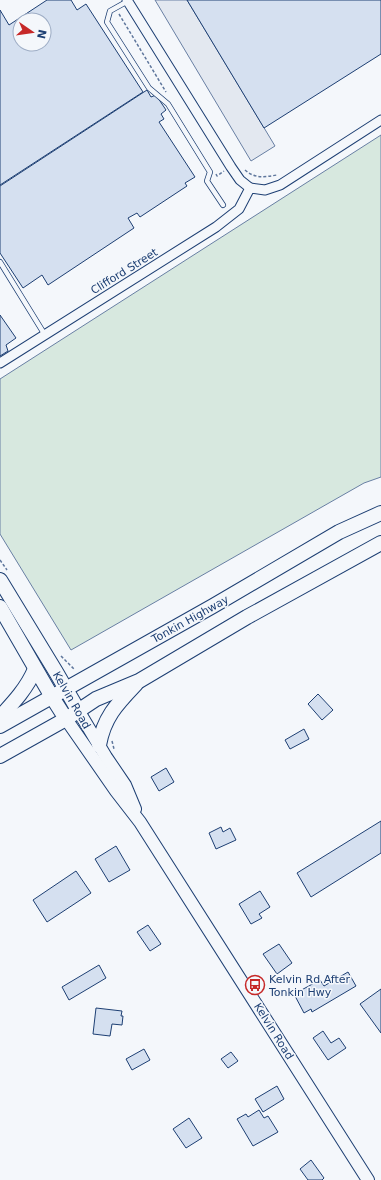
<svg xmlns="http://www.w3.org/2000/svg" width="381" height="1180" font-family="'DejaVu Sans',sans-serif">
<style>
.green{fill:#d7e8df;stroke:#687fa3}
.parking{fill:#e3e8f0;stroke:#687fa3}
.building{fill:#d5e0f0;stroke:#1d3f73;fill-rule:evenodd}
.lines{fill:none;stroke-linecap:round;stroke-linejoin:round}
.service-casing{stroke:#1d3f73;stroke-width:6}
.minor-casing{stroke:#1d3f73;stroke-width:11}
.secondary-casing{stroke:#1d3f73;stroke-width:14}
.primary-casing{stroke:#1d3f73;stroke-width:16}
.trunk-casing{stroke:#1d3f73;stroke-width:16}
.path{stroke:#5e769c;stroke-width:1.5;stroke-dasharray:3 2;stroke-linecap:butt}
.service{stroke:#f4f7fb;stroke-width:4.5}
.minor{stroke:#f4f7fb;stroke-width:9}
.secondary{stroke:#f4f7fb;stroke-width:12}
.primary{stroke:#f4f7fb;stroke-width:14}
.trunk{stroke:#f4f7fb;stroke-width:14}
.labels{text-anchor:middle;stroke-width:3;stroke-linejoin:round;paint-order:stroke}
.street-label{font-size:11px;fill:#1d3f73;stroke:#f4f7fb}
.poi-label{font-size:11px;fill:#1d3f73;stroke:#f4f7fb;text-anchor:start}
</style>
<rect width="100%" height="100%" fill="#f4f7fb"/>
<path class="green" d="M 381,135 L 381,477 L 364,483 L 71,650 L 0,534 L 0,379 Z"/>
<path class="parking" d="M 155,0 L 187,0 L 275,146 L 251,161 Z"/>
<g class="building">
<path d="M 47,0 L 71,0 L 77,10 L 86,4 L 143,92 L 0,185 L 0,10 L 9,25 ZM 20,20 L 44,20 L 44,44 L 20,44 Z"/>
<path d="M 187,0 L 381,0 L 381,54 L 264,128 Z"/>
<path d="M 147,90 L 151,97 L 156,95 L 166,110 L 161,114 L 164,119 L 159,122 L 195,177 L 185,183 L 187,186 L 140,217 L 137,213 L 128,218 L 134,228 L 48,285 L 42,275 L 23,288 L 0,253 L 0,186 Z"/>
<path d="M 0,315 L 16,338 L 6,345 L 8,351 L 0,356 Z"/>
<path d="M 318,694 L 333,710 L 322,720 L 308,704 Z"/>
<path d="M 304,729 L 309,739 L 290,749 L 285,740 Z"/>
<path d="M 166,768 L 174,782 L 159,791 L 151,777 Z"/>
<path d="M 381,821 L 381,853 L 311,897 L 297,873 Z"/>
<path d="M 221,827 L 223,832 L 230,828 L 236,840 L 216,849 L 209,833 Z"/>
<path d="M 116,846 L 130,870 L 109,882 L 95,859 Z"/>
<path d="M 76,871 L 91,893 L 47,922 L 33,900 Z"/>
<path d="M 260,891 L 270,907 L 259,914 L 262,918 L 251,924 L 239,904 Z"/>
<path d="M 148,925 L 161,944 L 150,951 L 137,932 Z"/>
<path d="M 279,944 L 292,963 L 277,974 L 263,954 Z"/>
<path d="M 99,965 L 106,978 L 69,1000 L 62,987 Z"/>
<path d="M 348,972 L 356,986 L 312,1012 L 311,1009 L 304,1013 L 294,994 L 320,980 L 324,986 Z"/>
<path d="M 381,989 L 381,1033 L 360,1004 Z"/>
<path d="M 96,1008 L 122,1011 L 121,1016 L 123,1016 L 122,1025 L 112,1024 L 110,1036 L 93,1034 Z"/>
<path d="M 323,1031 L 331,1043 L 339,1038 L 346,1048 L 328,1060 L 313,1038 Z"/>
<path d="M 144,1049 L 150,1060 L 132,1070 L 126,1059 Z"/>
<path d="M 231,1052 L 238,1061 L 228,1068 L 221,1059 Z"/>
<path d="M 277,1086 L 284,1099 L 263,1112 L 255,1099 Z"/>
<path d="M 259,1110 L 264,1118 L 268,1116 L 278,1132 L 253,1146 L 237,1119 L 246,1114 L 248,1117 Z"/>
<path d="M 189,1118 L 202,1138 L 186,1148 L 173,1129 Z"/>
<path d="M 311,1160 L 324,1178 L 322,1180 L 308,1180 L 300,1169 Z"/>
</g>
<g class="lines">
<g class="service-casing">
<g id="service">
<path d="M 128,1 L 110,11 L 107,22 L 149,88 L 168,104 L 210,172 L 207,181 L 223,205"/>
<path d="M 0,262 L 45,335"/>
</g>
</g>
<g class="minor-casing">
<g id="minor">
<path d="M 127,0 L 231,167 L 240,180 L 250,188"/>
<path d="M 0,363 L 216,227 L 239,209 L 250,188 L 265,190 L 280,185 L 381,120"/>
</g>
</g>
<g class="secondary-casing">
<g id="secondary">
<path d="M 78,710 L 106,757 L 125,785 L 135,809"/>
<path d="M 66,719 L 116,791 L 140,822 L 368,1180"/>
</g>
</g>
<g class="primary-casing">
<g id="primary">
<path d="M 0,580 L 56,672 L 78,710"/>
<path d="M 0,607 L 52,697 L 66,719"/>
</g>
</g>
<g class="trunk-casing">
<g id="trunk">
<path d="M 0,717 C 14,702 27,688 35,669"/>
<path d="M 0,726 L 213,606 L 339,532 L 381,513"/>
<path d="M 99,745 C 104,717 117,704 136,684"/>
<path d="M 0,756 L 66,719 L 96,699 L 139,681 L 247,617 L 381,543"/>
</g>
</g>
<g class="path">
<path d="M 119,14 L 166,92"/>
<path d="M 245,170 C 255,179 265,177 277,175"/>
<path d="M 216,174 L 217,176 L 224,171"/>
<path d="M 0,560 L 7,570"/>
<path d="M 61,656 L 75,670"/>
<path d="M 112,741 L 114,749"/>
</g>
<use href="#service" class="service"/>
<use href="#minor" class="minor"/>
<use href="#secondary" class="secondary"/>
<use href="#primary" class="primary"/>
<use href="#trunk" class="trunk"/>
</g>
<defs>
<g id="bus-ring" transform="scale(1)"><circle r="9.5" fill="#f4f7fb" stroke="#c62828" stroke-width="1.5"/><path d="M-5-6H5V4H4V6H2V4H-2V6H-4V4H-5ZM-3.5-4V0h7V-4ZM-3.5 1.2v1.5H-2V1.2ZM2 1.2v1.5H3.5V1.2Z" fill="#c62828"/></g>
</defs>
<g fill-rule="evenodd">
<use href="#bus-ring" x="255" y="985"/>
</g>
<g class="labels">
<g class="street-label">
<text transform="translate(124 271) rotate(-32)" y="4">Clifford Street</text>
<text transform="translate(190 619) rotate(-29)" y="4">Tonkin Highway</text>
<text transform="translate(72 700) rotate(60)" y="4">Kelvin Road</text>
<text transform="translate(274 1031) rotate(58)" y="4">Kelvin Road</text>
</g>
<g class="poi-label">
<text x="269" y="983">Kelvin Rd After<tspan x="269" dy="13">Tonkin Hwy</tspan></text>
</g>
</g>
<g transform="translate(32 32) rotate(103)"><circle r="19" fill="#f4f7fb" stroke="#9eadc5"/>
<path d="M0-3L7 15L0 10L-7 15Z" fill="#c62828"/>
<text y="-6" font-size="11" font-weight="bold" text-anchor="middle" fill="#1d3f73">N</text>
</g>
</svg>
